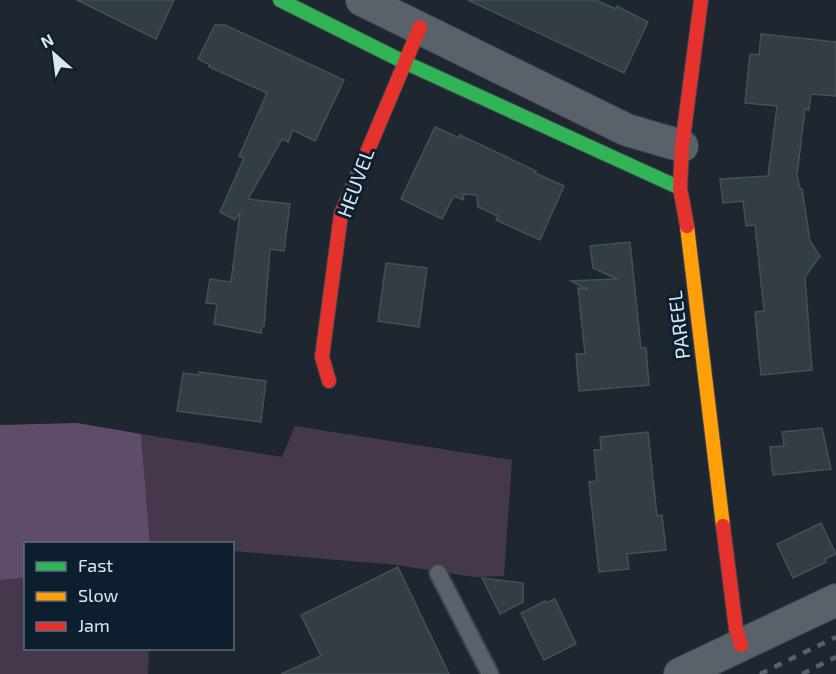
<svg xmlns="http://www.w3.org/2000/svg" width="836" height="674" font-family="'Exo 2',sans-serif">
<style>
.green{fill:#45384d}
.forest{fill:#5f4c69}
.building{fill:#333d42;stroke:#455055;stroke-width:1.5}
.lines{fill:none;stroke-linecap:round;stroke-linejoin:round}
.lane-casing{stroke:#3c434c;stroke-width:20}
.street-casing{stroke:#3c434c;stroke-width:34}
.fast-casing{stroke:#3c434c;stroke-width:16}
.slow-casing{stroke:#3c434c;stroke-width:16}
.jam-casing{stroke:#3c434c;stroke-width:16}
.lane{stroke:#5a6168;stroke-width:16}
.street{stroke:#5a6168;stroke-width:32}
.fast{stroke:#30b455;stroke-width:14}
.slow{stroke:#ff9f0a;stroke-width:14}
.jam{stroke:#e5322d;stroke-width:14}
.rail{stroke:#596067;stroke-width:4.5;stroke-dasharray:8 8;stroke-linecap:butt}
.labels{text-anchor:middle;stroke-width:6;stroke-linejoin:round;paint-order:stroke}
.street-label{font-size:20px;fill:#dbe6f2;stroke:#0d1e2e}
</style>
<rect width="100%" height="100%" fill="#1e2730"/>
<g class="green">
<path d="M 295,426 L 512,460 L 504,576 L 475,577 L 396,565 L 233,551 L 232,544 L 150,543 L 141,434 L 282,457 Z"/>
<path d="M 25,578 L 26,648 L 149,649 L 148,674 L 0,674 L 0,580 Z"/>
</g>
<path class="forest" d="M 77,423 L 141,434 L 150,543 L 26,544 L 25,578 L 0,580 L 0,425 Z"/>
<g class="building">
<path d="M 77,0 L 174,0 L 156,39 Z"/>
<path d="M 468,0 L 596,0 L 616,9 L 617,6 L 648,22 L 624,73 Z"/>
<path d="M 215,25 L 225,25 L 344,80 L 315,141 L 293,130 L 288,142 L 282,139 L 248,199 L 290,204 L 284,251 L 270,249 L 264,326 L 262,326 L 261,333 L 214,324 L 217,304 L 206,303 L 210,279 L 231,282 L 240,212 L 235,220 L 220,212 L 244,158 L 239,156 L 267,93 L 209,67 L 210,65 L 198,59 Z"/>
<path d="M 761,34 L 836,42 L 836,96 L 811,94 L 809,110 L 805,109 L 797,175 L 800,189 L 802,189 L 810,241 L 820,256 L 805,277 L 812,370 L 761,375 L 755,312 L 764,311 L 755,225 L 746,226 L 743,201 L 723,203 L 720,179 L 768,176 L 777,106 L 745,103 L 750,54 L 759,55 Z"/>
<path d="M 435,127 L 459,138 L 460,135 L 536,171 L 535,173 L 564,186 L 540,240 L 496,220 L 498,216 L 478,207 L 477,195 L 464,194 L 463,200 L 454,196 L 442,219 L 401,199 Z"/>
<path d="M 630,242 L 641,348 L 646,348 L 649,385 L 579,391 L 576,354 L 585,354 L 578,288 L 588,290 L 571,281 L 617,279 L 593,268 L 590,246 Z"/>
<path d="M 386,263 L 427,268 L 419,327 L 378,321 Z"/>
<path d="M 199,372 L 266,381 L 261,422 L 177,411 L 183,373 L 199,375 Z"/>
<path d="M 822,428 L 831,469 L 773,475 L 770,447 L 784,446 L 782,432 Z"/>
<path d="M 648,432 L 657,516 L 662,515 L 666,550 L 627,554 L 629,569 L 599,572 L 589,482 L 597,481 L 594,450 L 601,450 L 600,437 Z"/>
<path d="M 821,523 L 836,554 L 825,559 L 826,562 L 793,578 L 777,544 Z"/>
<path d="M 398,567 L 449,674 L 281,674 L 321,656 L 301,615 Z"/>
<path d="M 482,578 L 523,583 L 523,602 L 500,614 Z"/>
<path d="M 555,599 L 576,644 L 544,660 L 521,613 L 545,601 L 546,603 Z"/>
</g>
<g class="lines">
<g class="lane-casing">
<path id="lane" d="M 438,573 L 490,674"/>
</g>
<g class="street-casing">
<g id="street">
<path d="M 362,0 L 627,130 L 682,146"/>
<path d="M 680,674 L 836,600"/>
</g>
</g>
<g class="fast-casing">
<path id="fast" d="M 280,0 L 404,62 L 680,188"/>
</g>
<g class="slow-casing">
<path id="slow" d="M 687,226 L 723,526"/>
</g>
<g class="jam-casing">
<g id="jam">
<path d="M 687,226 L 680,188 L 682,146 L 701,0"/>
<path d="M 329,381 L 322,357 L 341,214 L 420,27"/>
<path d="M 723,526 L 736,629 L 741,645"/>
</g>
</g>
<use href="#lane" class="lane"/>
<use href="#street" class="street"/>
<use href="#fast" class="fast"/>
<use href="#slow" class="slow"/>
<use href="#jam" class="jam"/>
<g class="rail">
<path d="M 760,674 L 836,637"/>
<path d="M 802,674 L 836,657"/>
</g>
</g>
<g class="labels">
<g class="street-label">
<text transform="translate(356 183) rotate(-70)" y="7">HEUVEL</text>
<text transform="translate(679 325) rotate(-97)" y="7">PAREEL</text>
</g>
</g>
<rect x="24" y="542" width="210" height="108" fill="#0d1e2e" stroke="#5f6e7c" stroke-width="1.5"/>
<rect x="36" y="562" width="30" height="9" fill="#30b455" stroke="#5f6e7c" stroke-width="1.5"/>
<text x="78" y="572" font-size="18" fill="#dbe6f2">Fast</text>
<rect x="36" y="592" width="30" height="9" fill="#ff9f0a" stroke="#5f6e7c" stroke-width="1.5"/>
<text x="78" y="602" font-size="18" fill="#dbe6f2">Slow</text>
<rect x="36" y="622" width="30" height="9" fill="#e5322d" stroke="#5f6e7c" stroke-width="1.5"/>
<text x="78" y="632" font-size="18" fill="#dbe6f2">Jam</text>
<g transform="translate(54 54) rotate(332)" stroke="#0d1e2e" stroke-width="4.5" paint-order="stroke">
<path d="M0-4.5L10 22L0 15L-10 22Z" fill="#dbe6f2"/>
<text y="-9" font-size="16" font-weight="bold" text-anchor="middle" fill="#dbe6f2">N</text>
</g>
</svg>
